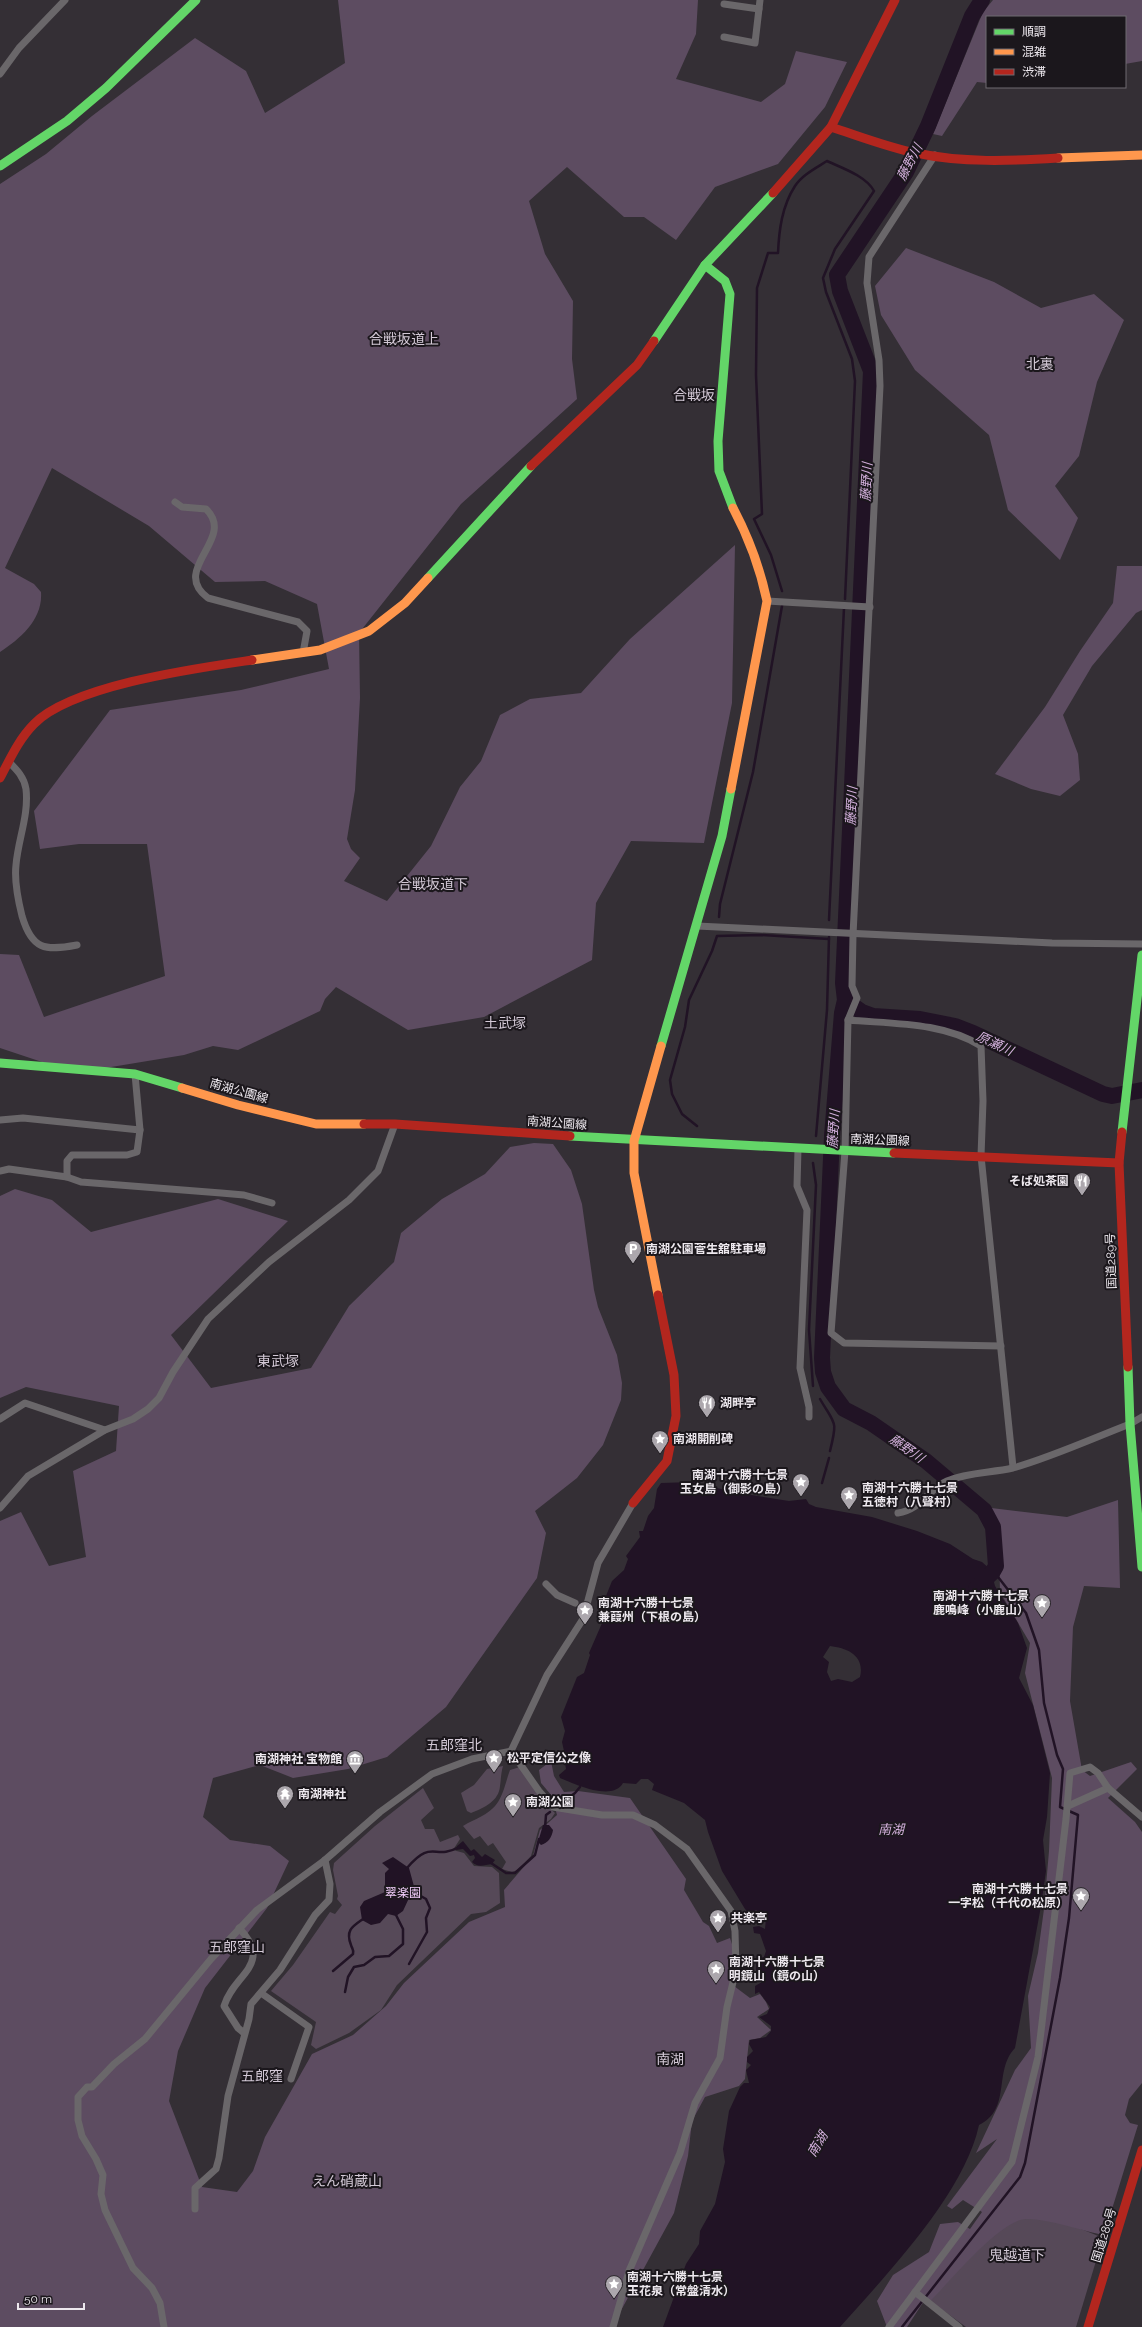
<svg xmlns="http://www.w3.org/2000/svg" width="1142" height="2327" font-family="Raleway,'Noto Sans JP',sans-serif">
<style>
.green{fill:#564958}
.forest{fill:#5d4c61}
.water{fill:#211325;fill-rule:evenodd}
.lines{fill:none;stroke-linecap:round;stroke-linejoin:round}
.stream{stroke:#211325;stroke-width:2.5}
.river{stroke:#211325;stroke-width:16}
.street{stroke:#6a676a;stroke-width:7}
.fast{stroke:#63d668;stroke-width:9}
.slow{stroke:#ff974d;stroke-width:9}
.jam{stroke:#b3261e;stroke-width:9}
.labels{text-anchor:middle;stroke-width:4;stroke-linejoin:round;paint-order:stroke}
.street-label{font-size:12px;fill:#ede8ee;stroke:#1b171c}
.poi-label{font-size:12px;font-weight:bold;fill:#ede8ee;stroke:#1b171c;text-anchor:start}
.park-label{font-size:12px;fill:#f1cdfa;stroke:#1b171c}
.water-label{font-size:13px;font-style:italic;fill:#d3b0dc;stroke:#1b171c}
.quarter-label{font-size:14px;fill:#d3c9d6;stroke:#1b171c}
</style>
<rect width="100%" height="100%" fill="#342f35"/>
<g class="green">
<path d="M 503,1766 C 501,1773 501,1779 500,1786 C 499,1801 484,1808 471,1813 L 467,1811 L 461,1793 L 474,1785 L 487,1769 Z"/>
<path d="M 520,1767 L 545,1804 L 555,1813 L 551,1819 L 539,1828 L 531,1856 L 518,1870 L 512,1872 L 502,1869 L 506,1862 L 493,1843 L 488,1846 L 480,1836 L 474,1839 L 463,1826 C 469,1822 475,1820 482,1816 C 503,1805 503,1789 510,1770 Z"/>
<path d="M 423,1788 L 434,1808 L 421,1820 L 425,1829 L 434,1829 L 440,1842 L 458,1835 L 460,1839 L 453,1850 L 464,1853 L 474,1866 L 492,1867 L 499,1873 L 500,1903 L 486,1912 L 471,1914 L 397,1985 L 381,2010 L 349,2033 L 316,2049 L 311,2045 L 316,2022 L 271,1991 L 293,1965 L 330,1912 L 335,1914 L 342,1905 L 337,1899 L 338,1896 L 333,1870 L 334,1863 L 375,1826 Z"/>
<path d="M 1025,2215 L 1069,2224 L 1103,2238 L 1076,2327 L 966,2327 L 929,2300 L 991,2232 Z"/>
</g>
<g class="forest">
<path d="M 338,0 L 698,0 L 696,34 L 676,79 L 761,102 L 785,84 L 796,51 L 847,62 L 825,107 L 778,164 L 715,187 L 676,240 L 644,217 L 624,217 L 567,167 L 529,201 L 545,254 L 573,301 L 572,359 L 577,399 L 461,504 L 359,633 L 360,698 L 355,790 L 347,839 L 351,849 L 360,858 L 344,881 L 387,901 L 431,846 L 460,787 L 481,761 L 500,715 L 530,699 L 581,693 L 630,639 L 735,545 L 732,703 L 704,843 L 631,841 L 596,903 L 592,960 L 484,1017 L 408,1030 L 336,987 L 325,999 L 320,1011 L 238,1050 L 213,1046 L 184,1055 L 93,1070 L 63,1069 L 0,1048 L 0,954 L 19,955 L 44,1017 L 165,976 L 147,844 L 79,844 L 40,849 L 34,811 L 110,710 L 241,690 L 329,669 L 317,604 L 265,581 L 215,582 L 149,526 L 52,468 L 5,568 L 34,584 L 41,592 C 43,619 21,638 0,652 L 0,184 L 46,154 L 92,116 L 195,38 L 246,71 L 265,113 L 345,63 Z"/>
<path d="M 993,0 L 1142,0 L 1142,61 L 1125,64 L 1125,17 L 987,17 L 987,83 L 977,82 L 942,136 L 933,134 L 983,12 Z"/>
<path d="M 906,248 L 994,282 L 1041,308 L 1094,294 L 1124,320 L 1097,382 L 1079,456 L 1055,486 L 1078,518 L 1060,560 L 1008,510 L 989,435 L 915,370 L 881,315 L 875,286 Z"/>
<path d="M 1117,566 L 1142,566 L 1142,610 L 1136,613 L 1092,666 L 1063,715 L 1078,754 L 1080,780 L 1060,796 L 1031,789 L 995,774 L 1045,707 L 1080,651 L 1113,603 Z"/>
<path d="M 534,1143 L 553,1144 L 571,1170 L 582,1204 L 594,1290 L 598,1307 L 617,1355 L 622,1383 L 621,1400 L 603,1445 L 577,1478 L 535,1511 L 546,1533 L 537,1578 L 446,1707 L 387,1757 L 348,1769 L 293,1778 L 260,1765 L 213,1778 L 203,1817 L 230,1840 L 270,1846 L 289,1861 L 267,1908 L 205,1988 L 178,2051 L 169,2101 L 202,2187 L 237,2192 L 253,2171 L 265,2137 L 312,2054 L 353,2035 L 386,2006 L 404,1983 L 469,1922 L 505,1907 L 504,1890 L 533,1856 L 540,1830 L 557,1815 L 552,1796 L 541,1783 L 539,1770 L 551,1761 L 554,1776 L 564,1792 L 578,1791 L 630,1798 L 686,1879 L 684,1890 L 703,1922 L 709,1926 L 717,1943 L 730,1938 C 736,1955 735,1966 730,1983 L 750,1998 L 760,1994 L 766,2002 L 769,2009 L 757,2017 L 771,2030 L 760,2038 L 749,2040 L 745,2079 L 739,2086 L 705,2097 L 692,2121 L 688,2156 L 674,2213 L 612,2327 L 0,2327 L 0,1521 L 21,1512 L 49,1566 L 86,1557 L 73,1471 L 116,1451 L 119,1406 L 26,1387 L 0,1398 L 0,1196 L 15,1189 L 52,1200 L 91,1232 L 218,1199 L 288,1221 L 171,1335 L 211,1388 L 311,1368 L 349,1306 L 394,1262 L 401,1233 L 442,1199 L 485,1174 L 510,1147 Z"/>
<path d="M 1118,1500 L 1120,1588 L 1084,1586 L 1073,1627 L 1070,1701 L 1082,1770 L 1090,1776 L 1131,1762 L 1137,1769 L 1108,1798 L 1135,1822 L 1142,1832 L 1142,2083 L 1129,2099 L 1125,2115 L 1130,2123 L 1138,2125 L 1104,2235 C 1083,2231 1045,2218 1026,2219 C 1000,2220 950,2282 930,2301 L 924,2301 L 907,2327 L 887,2327 L 877,2301 L 893,2275 L 929,2252 L 940,2224 L 958,2222 L 970,2229 L 982,2212 L 963,2200 L 952,2209 L 947,2206 L 997,2139 L 976,2153 L 1015,2070 L 1031,2048 L 1028,1996 L 1038,1953 L 1044,1909 L 1049,1851 L 1052,1778 L 1025,1673 L 1030,1643 L 1000,1592 L 999,1549 L 983,1507 L 1067,1517 Z"/>
</g>
<g class="water">
<path d="M 693,1482 L 733,1492 L 789,1501 L 806,1499 L 809,1504 L 816,1507 L 872,1517 L 917,1531 L 950,1544 L 973,1559 L 982,1562 L 991,1570 L 995,1586 L 1018,1623 L 1027,1648 L 1019,1678 L 1033,1705 L 1050,1773 L 1047,1817 L 1043,1840 L 1046,1871 L 1041,1906 L 1015,2048 C 993,2071 1012,2109 979,2125 C 964,2194 887,2274 840,2327 L 663,2327 L 686,2264 L 699,2244 L 700,2231 L 715,2204 L 725,2162 L 723,2149 L 729,2111 L 740,2087 L 744,2083 L 749,2083 L 746,2070 L 751,2065 L 747,2062 L 747,2057 L 753,2051 L 749,2044 L 750,2040 L 766,2037 L 771,2031 L 771,2026 L 759,2017 L 767,2014 L 770,2007 L 759,1992 L 755,1994 L 755,1986 L 762,1982 L 756,1971 L 756,1959 L 764,1957 L 766,1951 L 760,1934 L 754,1933 L 753,1927 L 759,1926 L 765,1929 L 766,1918 L 756,1910 L 750,1915 L 745,1909 L 722,1871 L 708,1832 L 705,1820 L 684,1803 L 652,1790 L 654,1784 L 648,1779 L 641,1779 L 636,1784 L 623,1783 C 612,1802 575,1784 560,1778 L 559,1775 L 566,1769 L 565,1763 L 561,1758 L 561,1754 L 564,1751 L 562,1742 L 565,1731 L 561,1717 L 577,1677 L 584,1673 L 590,1655 L 589,1653 L 606,1614 L 606,1596 L 612,1581 L 624,1570 L 628,1559 L 626,1556 L 640,1537 L 639,1531 L 643,1531 L 648,1516 L 654,1508 L 657,1489 L 661,1483 ZM 830,1646 C 848,1648 865,1656 860,1677 L 852,1682 L 838,1679 L 831,1681 L 827,1672 L 829,1662 L 823,1657 Z"/>
<path d="M 543,1825 L 549,1825 L 553,1830 C 552,1837 548,1843 541,1845 L 538,1842 Z"/>
<path d="M 463,1841 L 471,1851 L 474,1849 L 482,1857 L 485,1854 L 495,1860 L 492,1864 C 484,1865 478,1868 472,1862 L 475,1858 L 474,1855 L 470,1856 L 463,1849 L 456,1850 L 457,1846 Z"/>
<path d="M 393,1857 L 409,1868 L 415,1890 L 420,1895 L 409,1898 L 403,1911 L 396,1916 L 388,1914 L 380,1923 L 371,1925 L 362,1920 L 360,1907 L 364,1901 L 385,1892 L 385,1873 L 389,1869 L 382,1863 Z"/>
</g>
<g class="lines">
<g class="stream">
<path d="M 782,591 L 771,555 L 754,519 L 762,514 L 756,375 L 757,288 L 768,253 L 778,253 C 779,230 782,206 795,186 C 802,175 816,168 827,161 C 842,168 866,176 874,191 L 835,249 L 823,278 L 826,292 L 852,359 L 855,381 L 845,599"/>
<path d="M 719,917 L 720,904 L 753,772 L 782,606"/>
<path d="M 829,920 L 844,608"/>
<path d="M 697,1126 L 682,1114 L 672,1094 L 670,1080 L 685,1027 L 689,1000 L 712,951 L 717,936 L 761,935 L 829,939"/>
<path d="M 816,1136 L 827,1010 L 829,937"/>
<path d="M 813,1163 L 816,1185 L 809,1330 L 813,1386"/>
<path d="M 820,1399 C 835,1425 838,1419 830,1451"/>
<path d="M 822,1483 L 829,1458"/>
<path d="M 563,1802 L 575,1793 L 580,1787"/>
<path d="M 545,1828 L 546,1815 L 550,1812"/>
<path d="M 491,1863 L 506,1873 L 515,1873 L 535,1855 L 539,1839"/>
<path d="M 407,1868 C 432,1838 434,1861 459,1847"/>
<path d="M 409,1964 L 427,1932 L 426,1918 L 430,1908 L 426,1899 L 419,1895"/>
<path d="M 333,1971 L 353,1954 C 354,1949 352,1949 351,1945 C 345,1930 353,1926 363,1919"/>
<path d="M 345,1992 L 348,1977 L 354,1967 L 364,1965 L 375,1957 L 389,1956 L 403,1944 L 403,1929 L 395,1913"/>
<path d="M 902,2327 L 1020,2177 L 1025,2163 L 1060,1978 L 1069,1918 L 1078,1815 L 1060,1807 L 1063,1769 L 1057,1755 L 1044,1703 L 1039,1650 L 1026,1613 L 995,1573 L 996,1566"/>
</g>
<g class="river">
<path d="M 845,1000 L 862,1012 L 873,1016 L 920,1019 L 955,1026 L 973,1033 L 1103,1094 L 1112,1096 L 1142,1090"/>
<path d="M 976,1588 L 992,1573 L 996,1566 L 993,1527 L 984,1510 L 926,1461 L 871,1423 L 844,1409 L 828,1387 L 823,1372 L 822,1358 L 832,1136 L 842,1013 L 845,1000 L 843,983 L 871,371 L 840,291 L 837,275 L 906,172 L 928,126 L 972,16 L 982,0"/>
</g>
<g class="street">
<path d="M 724,4 L 759,9"/>
<path d="M 724,37 L 755,43 L 760,0"/>
<path d="M 0,74 L 19,48 L 65,0"/>
<path d="M 935,155 L 869,257 L 867,283 L 879,360 L 880,386 L 853,935 L 852,986 L 857,998 L 848,1020 L 845,1151 L 831,1333 L 844,1343 L 1001,1346"/>
<path d="M 175,502 L 182,507 L 206,509 C 237,539 169,569 208,598 L 298,622 L 307,631 L 303,653"/>
<path d="M 767,601 L 870,607"/>
<path d="M 9,762 C 17,770 24,777 26,789 C 29,815 18,840 16,865 C 14,882 18,900 22,916 C 32,950 45,951 77,945"/>
<path d="M 697,926 L 1052,943 L 1142,944"/>
<path d="M 848,1020 C 892,1024 943,1022 981,1046 L 983,1101 L 981,1156 L 1013,1467"/>
<path d="M 0,1120 L 23,1118 L 140,1130"/>
<path d="M 798,1149 L 797,1186 L 807,1210 L 800,1368 L 809,1407 L 809,1417"/>
<path d="M 0,1171 L 9,1169 L 67,1177 L 81,1182 L 221,1193 L 244,1195 L 272,1203"/>
<path d="M 67,1177 L 67,1161 L 72,1155 L 127,1155 L 137,1152 L 140,1130 L 135,1074"/>
<path d="M 0,1419 L 25,1403 L 105,1430"/>
<path d="M 0,1508 L 28,1476 L 105,1430 L 133,1419 L 148,1409 L 159,1398 L 173,1372 L 208,1319 L 269,1262 L 349,1200 L 378,1171 L 395,1124"/>
<path d="M 898,1513 C 921,1510 928,1489 947,1481 C 968,1472 991,1473 1013,1468 C 1052,1457 1091,1439 1130,1424 L 1142,1417"/>
<path d="M 546,1584 L 557,1595 L 575,1603"/>
<path d="M 1068,1806 L 1108,1788"/>
<path d="M 239,1928 C 274,1965 234,1973 224,2006 L 238,2028 L 244,2033"/>
<path d="M 261,1993 L 309,2027 L 291,2079"/>
<path d="M 195,2209 L 195,2188 L 216,2169 L 219,2158 L 228,2096 L 249,2019 L 251,2004 L 280,1970 L 315,1915 L 329,1900 L 330,1884 L 325,1860"/>
<path d="M 915,2292 L 959,2327"/>
<path d="M 164,2327 L 160,2303 L 152,2288 L 133,2268 L 105,2210 L 101,2194 L 103,2175 L 96,2159 L 82,2136 L 78,2120 L 78,2097 L 87,2087 L 92,2087 L 114,2064 L 145,2039 L 211,1959 L 257,1910 L 325,1860 L 380,1812 L 432,1774 L 472,1759 L 511,1751"/>
<path d="M 613,2327 L 629,2271 L 680,2153 L 695,2103 L 720,2058 L 727,2007 L 736,1970 L 735,1931 L 731,1911 L 687,1849 L 655,1825 L 633,1815 L 602,1815 L 553,1807 L 539,1791 L 511,1751 L 547,1675 L 583,1619 L 598,1563 L 633,1503"/>
<path d="M 889,2327 L 1012,2162 L 1038,2057 L 1066,1819 L 1070,1773 L 1090,1767 L 1098,1773 L 1108,1788 L 1142,1817"/>
</g>
<g class="fast">
<path d="M 0,166 L 67,121 L 106,88 L 196,0"/>
<path d="M 705,265 L 725,281 L 730,294 L 718,441 L 719,471 L 733,508"/>
<path d="M 654,341 L 705,265 L 773,193"/>
<path d="M 428,578 L 531,466"/>
<path d="M 661,1046 L 722,836 L 731,789"/>
<path d="M 0,1063 L 135,1074 L 182,1088"/>
<path d="M 1122,1132 L 1142,955"/>
<path d="M 570,1136 L 894,1153"/>
<path d="M 1128,1367 L 1130,1424 L 1142,1567"/>
</g>
<g class="slow">
<path d="M 1058,158 L 1142,155"/>
<path d="M 252,660 L 320,650 L 369,631 L 405,603 L 428,578"/>
<path d="M 731,789 L 767,601 C 760,568 749,538 733,508"/>
<path d="M 182,1088 L 238,1105 L 316,1124 L 364,1124"/>
<path d="M 658,1295 L 634,1173 L 634,1141 L 661,1046"/>
</g>
<g class="jam">
<path d="M 831,127 C 859,136 887,147 916,153 C 962,163 1011,161 1058,158"/>
<path d="M 773,193 L 831,127 L 895,0"/>
<path d="M 531,466 L 637,365 L 654,341"/>
<path d="M 0,778 C 10,759 19,739 34,724 C 72,685 198,668 252,660"/>
<path d="M 364,1124 L 395,1124 L 570,1136"/>
<path d="M 1122,1132 L 1119,1163 L 1128,1367"/>
<path d="M 894,1153 L 1119,1163"/>
<path d="M 633,1503 L 667,1461 L 676,1416 L 674,1375 L 658,1295"/>
<path d="M 1088,2327 L 1142,2150"/>
</g>
</g>
<defs>
<g id="restaurant-pin" transform="scale(0.9)"><path d="M0 17L-7.5 6A9.5 9.5 0 1 1 7.5 6Z" fill="#aca7ad" stroke="#1b171c"/><path d="M-5-6h1v4h1v-4h1v4h1v-4h1v5L-1.5 .5V6h-2V.5L-5-1ZM5-6V6H3V1.5H1.5Q1.5-4 5-6Z" fill="#fff"/></g>
<g id="parking-pin" transform="scale(0.9)"><path d="M0 17L-7.5 6A9.5 9.5 0 1 1 7.5 6Z" fill="#aca7ad" stroke="#1b171c"/><path d="M-3.5-5.5H1a3.5 3.5 0 0 1 0 7H-1V5.5H-3.5ZM-1-3.4V-.6H.8a1.4 1.4 0 0 0 0-2.8Z" fill="#fff"/></g>
<g id="sight-pin" transform="scale(0.9)"><path d="M0 17L-7.5 6A9.5 9.5 0 1 1 7.5 6Z" fill="#aca7ad" stroke="#1b171c"/><path d="M0-6L1.8-2.2L6-1.7L2.9 1.2L3.7 5.4L0 3.3L-3.7 5.4L-2.9 1.2L-6-1.7L-1.8-2.2Z" fill="#fff"/></g>
<g id="museum-pin" transform="scale(0.9)"><path d="M0 17L-7.5 6A9.5 9.5 0 1 1 7.5 6Z" fill="#aca7ad" stroke="#1b171c"/><path d="M0-6L6-3V-2H-6V-3ZM-5-1h2V3h-2ZM-1-1h2V3h-2ZM3-1h2V3H3ZM-6 4H6V6H-6Z" fill="#fff"/></g>
<g id="temple-pin" transform="scale(0.9)"><path d="M0 17L-7.5 6A9.5 9.5 0 1 1 7.5 6Z" fill="#aca7ad" stroke="#1b171c"/><path d="M0-6L5-2H3V0L6.5 2.5H4V6H1.5V3h-3V6H-4V2.5H-6.5L-3 0V-2H-5Z" fill="#fff"/></g>
</defs>
<g fill-rule="evenodd">
<use href="#restaurant-pin" x="1082" y="1181"/>
<use href="#parking-pin" x="633" y="1249"/>
<use href="#restaurant-pin" x="707" y="1403"/>
<use href="#sight-pin" x="660" y="1439"/>
<use href="#sight-pin" x="801" y="1482"/>
<use href="#sight-pin" x="849" y="1495"/>
<use href="#sight-pin" x="1042" y="1603"/>
<use href="#sight-pin" x="585" y="1610"/>
<use href="#sight-pin" x="494" y="1758"/>
<use href="#museum-pin" x="355" y="1759"/>
<use href="#temple-pin" x="285" y="1794"/>
<use href="#sight-pin" x="513" y="1802"/>
<use href="#sight-pin" x="1081" y="1896"/>
<use href="#sight-pin" x="718" y="1918"/>
<use href="#sight-pin" x="716" y="1969"/>
<use href="#sight-pin" x="614" y="2284"/>
</g>
<g class="labels">
<g class="street-label">
<text transform="translate(239 1091) rotate(16)" y="4">南湖公園線</text>
<text transform="translate(557 1123) rotate(4)" y="4">南湖公園線</text>
<text transform="translate(880 1140) rotate(2)" y="4">南湖公園線</text>
<text transform="translate(1111 1261) rotate(-92)" y="4">国道289号</text>
<text transform="translate(1104 2235) rotate(-73)" y="4">国道289号</text>
</g>
<g class="poi-label">
<text x="1069" y="1185" text-anchor="end">そば処茶園</text>
<text x="646" y="1253">南湖公園菅生舘駐車場</text>
<text x="720" y="1407">湖畔亭</text>
<text x="673" y="1443">南湖開削碑</text>
<text x="788" y="1479" text-anchor="end">南湖十六勝十七景<tspan x="788" dy="14">玉女島（御影の島）</tspan></text>
<text x="862" y="1492">南湖十六勝十七景<tspan x="862" dy="14">五徳村（八聲村）</tspan></text>
<text x="1029" y="1600" text-anchor="end">南湖十六勝十七景<tspan x="1029" dy="14">鹿鳴峰（小鹿山）</tspan></text>
<text x="598" y="1607">南湖十六勝十七景<tspan x="598" dy="14">兼葭州（下根の島）</tspan></text>
<text x="507" y="1762">松平定信公之像</text>
<text x="342" y="1763" text-anchor="end">南湖神社 宝物館</text>
<text x="298" y="1798">南湖神社</text>
<text x="526" y="1806">南湖公園</text>
<text x="1068" y="1893" text-anchor="end">南湖十六勝十七景<tspan x="1068" dy="14">一字松（千代の松原）</tspan></text>
<text x="731" y="1922">共楽亭</text>
<text x="729" y="1966">南湖十六勝十七景<tspan x="729" dy="14">明鏡山（鏡の山）</tspan></text>
<text x="627" y="2281">南湖十六勝十七景<tspan x="627" dy="14">玉花泉（常盤清水）</tspan></text>
</g>
<g class="park-label">
<text x="403" y="1897">翠楽園</text>
</g>
<g class="water-label">
<text transform="translate(909 162) rotate(-62)" y="5">藤野川</text>
<text transform="translate(866 482) rotate(-87)" y="5">藤野川</text>
<text transform="translate(851 806) rotate(-87)" y="5">藤野川</text>
<text transform="translate(995 1043) rotate(25)" y="5">原瀬川</text>
<text transform="translate(833 1129) rotate(-86)" y="5">藤野川</text>
<text transform="translate(907 1448) rotate(35)" y="5">藤野川</text>
<text x="891" y="1834">南湖</text>
<text transform="translate(817 2144) rotate(-59)" y="5">南湖</text>
</g>
<g class="quarter-label">
<text x="404" y="344">合戦坂道上</text>
<text x="1040" y="369">北裏</text>
<text x="694" y="400">合戦坂</text>
<text x="433" y="889">合戦坂道下</text>
<text x="505" y="1028">土武塚</text>
<text x="278" y="1366">東武塚</text>
<text x="454" y="1750">五郎窪北</text>
<text x="237" y="1952">五郎窪山</text>
<text x="670" y="2064">南湖</text>
<text x="262" y="2081">五郎窪</text>
<text x="347" y="2186">えん硝蔵山</text>
<text x="1017" y="2260">鬼越道下</text>
</g>
</g>
<rect x="986" y="16" width="140" height="72" fill="#1b171c" stroke="#6f6b70"/>
<rect x="994" y="29" width="20" height="6" fill="#63d668" stroke="#6f6b70"/>
<text x="1022" y="36" font-size="12" fill="#ede8ee">順調</text>
<rect x="994" y="49" width="20" height="6" fill="#ff974d" stroke="#6f6b70"/>
<text x="1022" y="56" font-size="12" fill="#ede8ee">混雑</text>
<rect x="994" y="69" width="20" height="6" fill="#b3261e" stroke="#6f6b70"/>
<text x="1022" y="76" font-size="12" fill="#ede8ee">渋滞</text>
<path d="M18 2303v6h66v-6" fill="none" stroke="#ede8ee" stroke-width="2"/>
<text x="24" y="2303" font-size="12" fill="#ede8ee" stroke="#1b171c" stroke-width="3" paint-order="stroke">50 m</text>
</svg>
